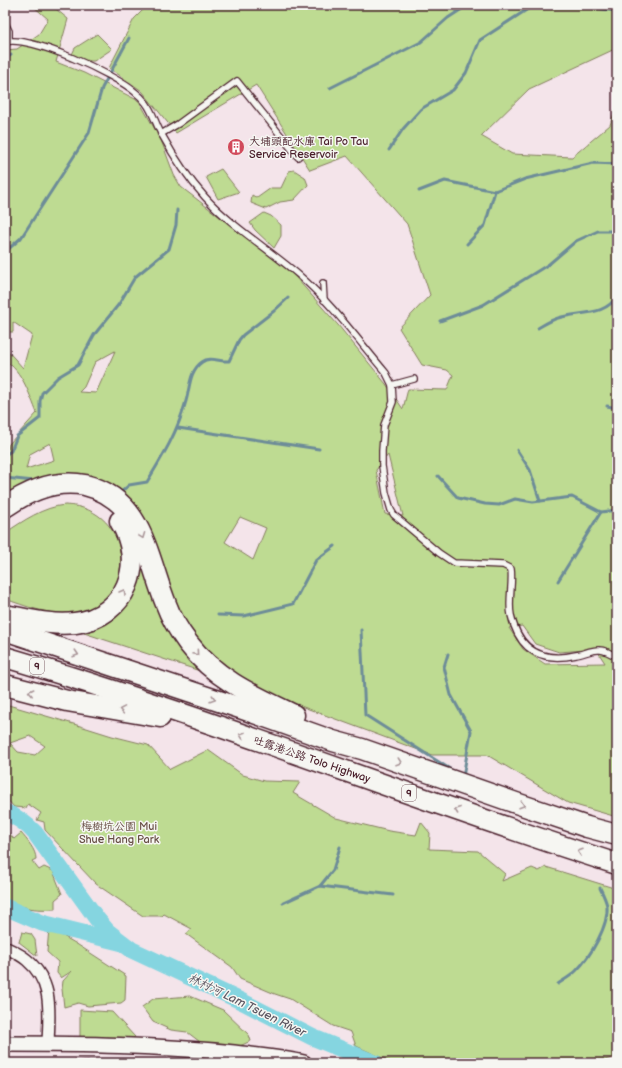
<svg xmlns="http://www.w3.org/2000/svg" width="622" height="1068" font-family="'Balsamiq Sans','LXGW WenKai TC',sans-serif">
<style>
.green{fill:#bedb92;stroke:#847d5e;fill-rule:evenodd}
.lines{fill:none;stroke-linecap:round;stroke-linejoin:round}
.stream{stroke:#6d8c98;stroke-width:3}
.river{stroke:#85d5e0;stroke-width:17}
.service-casing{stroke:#4a1f2b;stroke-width:8}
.minor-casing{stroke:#4a1f2b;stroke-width:14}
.secondary-casing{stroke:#4a1f2b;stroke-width:18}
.motorway-casing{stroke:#4a1f2b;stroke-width:23}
.service{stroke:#f6f6f2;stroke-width:5.5}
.minor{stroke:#f6f6f2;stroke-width:11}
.secondary{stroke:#f6f6f2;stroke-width:15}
.motorway{stroke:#f6f6f2;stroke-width:20}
.rail-casing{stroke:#4a1f2b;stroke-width:4.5}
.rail{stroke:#f6f6f2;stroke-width:3;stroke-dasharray:9;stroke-linecap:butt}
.oneway{stroke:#a99598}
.labels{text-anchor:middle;stroke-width:3;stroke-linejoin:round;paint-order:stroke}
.shield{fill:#f6f6f2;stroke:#7e6067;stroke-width:1}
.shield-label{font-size:10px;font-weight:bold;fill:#4a1f2b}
.poi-label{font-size:11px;fill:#4a1f2b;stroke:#f6f6f2;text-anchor:start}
.street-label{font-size:11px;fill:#4a1f2b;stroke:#f6f6f2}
.park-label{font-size:11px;fill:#674e45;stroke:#f6f6f2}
.water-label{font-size:12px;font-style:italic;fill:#5c5661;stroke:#f6f6f2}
</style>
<rect width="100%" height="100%" fill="#f4e4ea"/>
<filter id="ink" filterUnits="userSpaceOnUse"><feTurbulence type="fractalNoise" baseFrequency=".025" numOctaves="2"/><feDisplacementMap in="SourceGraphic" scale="8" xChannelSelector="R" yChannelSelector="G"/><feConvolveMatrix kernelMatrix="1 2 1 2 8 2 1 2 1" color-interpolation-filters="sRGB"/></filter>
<g filter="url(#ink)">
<g class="green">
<path d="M 51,5 L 68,19 L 56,62 L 84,73 L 139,101 L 161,140 L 174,175 L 181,187 L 290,271 L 338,325 L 386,384 L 403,409 L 408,389 L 447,390 L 453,375 L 447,370 L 422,365 L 399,328 L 430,295 L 407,224 L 347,156 L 310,170 L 256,85 L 176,133 L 142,91 L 109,68 L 134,19 L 148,5 L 617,5 L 617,48 L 529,89 L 481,136 L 512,154 L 572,157 L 610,125 L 617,104 L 617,817 L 568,803 L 487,755 L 432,755 L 255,689 L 239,680 L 194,640 L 112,489 L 5,498 L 5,445 L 8,449 L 9,444 L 37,413 C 30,396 22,370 5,361 L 5,348 L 23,368 L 32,335 L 13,322 L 13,332 L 5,332 L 5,50 L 17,49 L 39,34 L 48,19 L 33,6 ZM 115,351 L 96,393 L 79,392 L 84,387 L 95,362 ZM 50,443 L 54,460 L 26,469 L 30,454 ZM 388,455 L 403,516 L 385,514 L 376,470 ZM 240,517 L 266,528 L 253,560 L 225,542 ZM 522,626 L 535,644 L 559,652 L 596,649 L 605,663 L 545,664 L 523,649 L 509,628 Z"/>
<path d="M 97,34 L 112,49 L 94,61 L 69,61 L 75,48 Z"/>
<path d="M 221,169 L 239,192 L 218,199 L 206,177 Z"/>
<path d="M 294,170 L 305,177 L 308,185 L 294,200 L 280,202 L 266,209 L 251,203 L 252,195 L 257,198 L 271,188 L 281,188 L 289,171 Z"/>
<path d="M 264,213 L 271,216 L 281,225 L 281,236 L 274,248 L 255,230 L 250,223 Z"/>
<path d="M 65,505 C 136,507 141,608 70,613 C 47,615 26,606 5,599 L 5,533 C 23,521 43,507 65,505 Z"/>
<path d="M 143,560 L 206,673 L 84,633 C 121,622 139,598 143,560 Z"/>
<path d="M 5,704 L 77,725 L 112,736 L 148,745 L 170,769 L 208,750 L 243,775 L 264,781 L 300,782 L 293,793 L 336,818 L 389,831 L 416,835 L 421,822 L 430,833 L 429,849 L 478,851 L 505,874 L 502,881 L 532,868 L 539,871 L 546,867 L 617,889 L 617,1057 L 592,1063 L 394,1063 L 356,1046 L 351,1032 L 333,1026 L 290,999 L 275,994 L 240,979 L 232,967 L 186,934 L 192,929 L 164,914 L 162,916 L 143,916 L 96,884 L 45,830 L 44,822 L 37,820 L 41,813 L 28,804 L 26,808 L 14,807 L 5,797 L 7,792 L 5,792 ZM 30,736 L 45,746 L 35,755 L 18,752 L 10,743 Z"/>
<path d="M 5,829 L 14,839 L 21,833 C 27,840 36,850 36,859 L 32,861 L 39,870 L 44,867 L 53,871 L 62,894 L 55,900 L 55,909 C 34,910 24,909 5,899 Z"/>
<path d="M 49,928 L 75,943 L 126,976 L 125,1000 L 121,1003 L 88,1006 L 78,1003 L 64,1007 L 62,989 L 63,981 L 72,971 L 61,978 L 57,973 L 58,962 L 47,952 Z"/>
<path d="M 22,932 L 31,934 L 35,940 L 37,956 L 19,942 Z"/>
<path d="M 190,996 L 223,1010 L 249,1035 L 251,1041 L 235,1048 L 208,1048 L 187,1032 L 171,1030 L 153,1022 L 142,1007 L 153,999 Z"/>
<path d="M 80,1010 L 112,1012 L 135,1037 L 120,1043 L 111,1052 L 92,1052 L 80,1036 Z"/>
</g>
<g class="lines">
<g class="stream">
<path d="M 575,5 L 617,11"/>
<path d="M 5,59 L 11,55"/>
<path d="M 330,88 L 421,42 L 448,18 L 468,5"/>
<path d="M 389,150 L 403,129 L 421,109 L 453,90 L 466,73 L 480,40 L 531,7 L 548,5"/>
<path d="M 419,191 L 445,181 L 495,191"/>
<path d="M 467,244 L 485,225 L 495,191 L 525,179 L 593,163 L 617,164"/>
<path d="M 5,252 L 21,238 L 89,133 L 102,88 L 129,38"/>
<path d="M 440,321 L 483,305 L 549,264 L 576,241 L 598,231 L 617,231"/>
<path d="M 538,328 C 545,324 551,320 558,318 C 578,311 605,317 617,296"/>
<path d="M 607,406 L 617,408"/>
<path d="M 178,428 L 319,449"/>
<path d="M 517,450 L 530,470 L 540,501"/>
<path d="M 5,455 L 11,451 L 17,436 L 40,418 L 40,401 L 42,393 L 58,377 L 78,365 L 94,335 L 119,304 L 135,277 L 169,249 L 176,225 L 177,210"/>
<path d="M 438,476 L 458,498 L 485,504 L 499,505 L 515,499 L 533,502 L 572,497 L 601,512 L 617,510"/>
<path d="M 5,478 L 34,481"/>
<path d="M 118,492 L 120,493 L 129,485 L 147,482 C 164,454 177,433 186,401 C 190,388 189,371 202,362 C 210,356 220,362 229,361 L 239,340 L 243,335 L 274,311 L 288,298"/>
<path d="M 558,581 L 601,512"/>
<path d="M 218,615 L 244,616 L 293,604 L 316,560 L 335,546"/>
<path d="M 361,630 L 365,715 L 453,771"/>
<path d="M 448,654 L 444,667 L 451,695 L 471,731 L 463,777"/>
<path d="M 320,886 L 333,870 L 340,847"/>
<path d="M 283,903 L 320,886 L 393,895"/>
<path d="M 558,984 C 564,980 571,976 576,971 C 590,957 609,926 607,906 C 606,900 603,894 600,888"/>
</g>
<g class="river">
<path d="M 5,812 C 17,817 27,824 35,833 L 97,919 L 107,931 L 132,950 L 243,1002 L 312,1037 L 375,1063"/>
<path d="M 5,907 L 42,923 L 119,942"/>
</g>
<g class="service-casing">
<g id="service">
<path d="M 5,23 L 9,31 L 9,41 L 5,37"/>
<path d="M 5,42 C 29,34 116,75 135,92 C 139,95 143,99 146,103 C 153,112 156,125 162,135 C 174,157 188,178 205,197 C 231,226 270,250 300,276 C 332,304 358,340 386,373 L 392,385 L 393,402 L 384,425 L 382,451 L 382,466 L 386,493 L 391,510 L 394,515 L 439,553 L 454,563 L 503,565 L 511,569 C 513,583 508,602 511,615 C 519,650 541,663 576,655 C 584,654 592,649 600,650 C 605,650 612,654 617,657"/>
<path d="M 161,134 L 178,124 L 237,81 L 298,157"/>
<path d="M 323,283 L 324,300"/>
<path d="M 392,385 L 414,379"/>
</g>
</g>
<g class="minor-casing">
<path id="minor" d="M 5,947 C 12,951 20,954 27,960 C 54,983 49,1011 48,1044"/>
</g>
<g class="secondary-casing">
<path id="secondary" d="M 5,1044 C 82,1044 158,1045 234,1053 C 257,1056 281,1058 304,1063"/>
</g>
<g class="motorway-casing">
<g id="motorway">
<path d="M 5,507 C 28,491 56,479 85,485 C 143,499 147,557 166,604 C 171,618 179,631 188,643 C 215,679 254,696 294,715"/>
<path d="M 5,615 C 28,619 52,626 75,623 C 126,617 147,563 120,521"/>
<path d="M 5,630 L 243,709 L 333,741 L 362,749 L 516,803 L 587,827 L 617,835"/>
<path d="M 5,657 C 212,718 412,799 617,864"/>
<path d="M 5,685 L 67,701 L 160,717"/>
</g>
</g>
<use href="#service" class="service"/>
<use href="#minor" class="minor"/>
<use href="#secondary" class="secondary"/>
<use href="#motorway" class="motorway"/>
<g class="rail-casing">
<path id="rail" d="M 35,1063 L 95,1062 L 139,1063"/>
</g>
<use href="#rail" class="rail"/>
</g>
<defs><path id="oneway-chevron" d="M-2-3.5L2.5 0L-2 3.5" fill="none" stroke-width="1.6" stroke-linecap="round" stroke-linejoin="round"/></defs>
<g class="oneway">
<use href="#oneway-chevron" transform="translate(142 536) rotate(69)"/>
<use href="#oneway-chevron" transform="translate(123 592) rotate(-60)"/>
<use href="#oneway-chevron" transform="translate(196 653) rotate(49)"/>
<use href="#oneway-chevron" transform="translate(76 654) rotate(18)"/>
<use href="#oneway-chevron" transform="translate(31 692) rotate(-167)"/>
<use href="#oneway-chevron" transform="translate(213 699) rotate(18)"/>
<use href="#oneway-chevron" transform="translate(122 710) rotate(-170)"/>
<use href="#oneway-chevron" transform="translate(242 735) rotate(-161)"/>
<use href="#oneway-chevron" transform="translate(399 762) rotate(19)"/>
<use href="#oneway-chevron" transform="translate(522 805) rotate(18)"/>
<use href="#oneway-chevron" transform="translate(457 810) rotate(-160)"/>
<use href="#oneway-chevron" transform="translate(580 852) rotate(-162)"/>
</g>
</g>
<defs>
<g id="building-disc" transform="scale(0.9)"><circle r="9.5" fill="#d1495b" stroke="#f6f6f2"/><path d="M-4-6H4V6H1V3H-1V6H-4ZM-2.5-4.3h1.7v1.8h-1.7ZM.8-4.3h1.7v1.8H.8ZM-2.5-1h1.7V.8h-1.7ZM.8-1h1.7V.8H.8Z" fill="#fff"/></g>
</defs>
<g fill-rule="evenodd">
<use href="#building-disc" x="236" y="147"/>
</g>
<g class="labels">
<g class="shield">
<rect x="30" y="658" width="14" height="16" rx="3"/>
<rect x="402" y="785" width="14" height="16" rx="3"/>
</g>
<g class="shield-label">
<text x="37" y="670">9</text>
<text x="409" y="797">9</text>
</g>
<g class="poi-label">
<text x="249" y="145">大埔頭配水庫 Tai Po Tau<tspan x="249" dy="13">Service Reservoir</tspan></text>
</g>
<g class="street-label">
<text transform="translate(312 759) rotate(19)" y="4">吐露港公路 Tolo Highway</text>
</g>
<g class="park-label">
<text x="119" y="830">梅樹坑公園 Mui<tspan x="119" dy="13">Shue Hang Park</tspan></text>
</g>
<g class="water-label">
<text transform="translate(247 1005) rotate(26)" y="4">林村河 Lam Tsuen River</text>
</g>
</g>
<rect width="622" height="1068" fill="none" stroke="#f6f6f2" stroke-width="20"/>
<rect x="10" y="10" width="602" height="1048" fill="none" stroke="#4a1f2b" stroke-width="1.5" filter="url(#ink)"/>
</svg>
